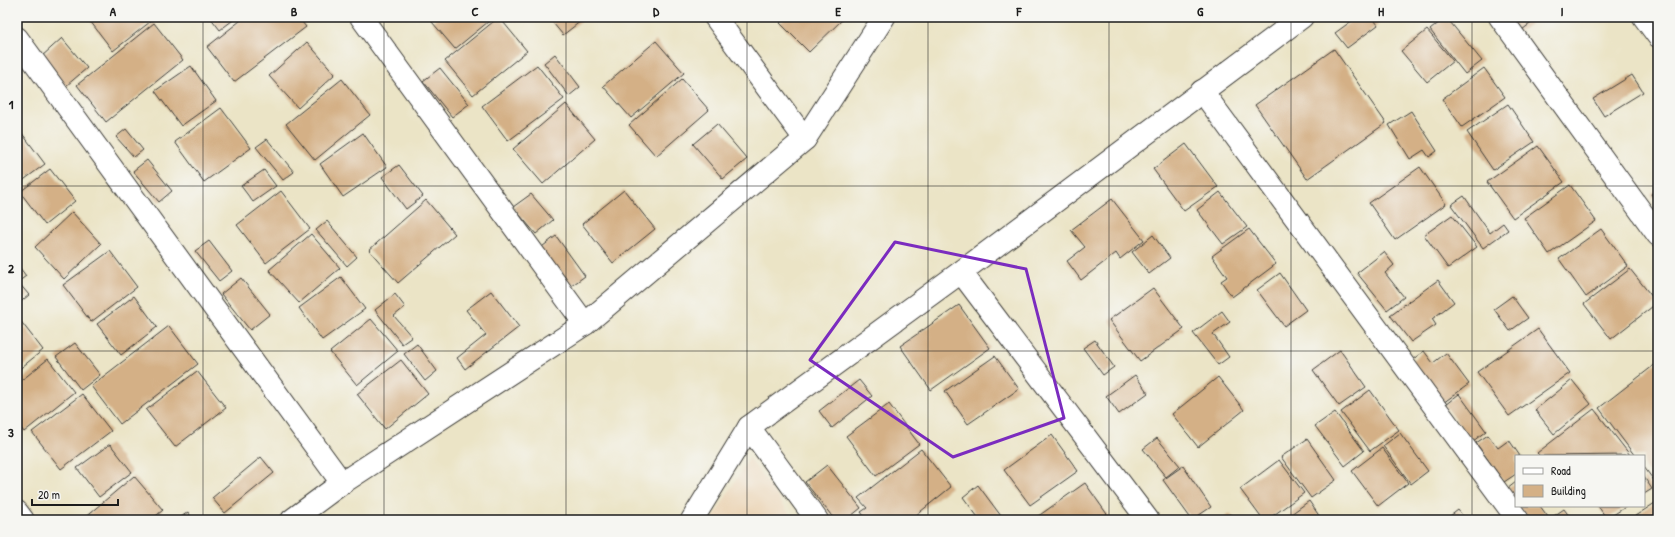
<svg xmlns="http://www.w3.org/2000/svg" width="1675" height="537" font-family="'Patrick Hand',sans-serif">
<style>
.built{fill:#ecd7ba}
.building{fill:#d4b086}
.lines{fill:none;stroke-linecap:round;stroke-linejoin:round}
.minor-casing{stroke:#3b3a36;stroke-width:24}
.minor{stroke:#fff;stroke-width:22}
.marked{fill:none;stroke:#7b2cbf;stroke-width:3;stroke-linejoin:round}
.grid{fill:none;stroke:#1c1c1c;stroke-width:1;stroke-opacity:0.55}
.neatline{fill:none;stroke:#1c1c1c;stroke-width:1.5}
.grid-label{font-size:13px;text-anchor:middle;font-weight:bold;fill:#1c1c1c}
</style>
<rect width="100%" height="100%" fill="#f6f6f2"/>
<filter id="ink" filterUnits="userSpaceOnUse"><feTurbulence type="fractalNoise" baseFrequency=".025" numOctaves="2"/><feDisplacementMap in="SourceGraphic" scale="8" xChannelSelector="R" yChannelSelector="G"/><feConvolveMatrix kernelMatrix="1 2 1 2 8 2 1 2 1" color-interpolation-filters="sRGB"/></filter>
<filter id="wash" filterUnits="userSpaceOnUse"><feTurbulence type="fractalNoise" baseFrequency=".012" numOctaves="4" result="noise"/><feDisplacementMap in="SourceGraphic" scale="16" xChannelSelector="R" yChannelSelector="G"/><feGaussianBlur stdDeviation="0.9" result="paint"/><feColorMatrix in="noise" values="0 0 0 0 0 0 0 0 0 0 0 0 0 0 0 0 0 1.4 0 .05"/><feComposite in="paint" operator="in"/></filter>
<g filter="url(#wash)">
<rect width="100%" height="100%" fill="#ebe4c6"/>
<path class="built" d="M 749,458 L 794,520 L 712,520 Z"/>
<g id="blocks">
<g class="building">
<path d="M 87,17 L 154,17 L 155,18 L 113,51 Z"/>
<path d="M 210,17 L 237,17 L 220,30 Z"/>
<path d="M 245,17 L 298,17 L 306,27 L 234,82 L 207,47 Z"/>
<path d="M 438,17 L 494,17 L 455,49 L 432,22 Z"/>
<path d="M 499,17 L 527,51 L 473,95 L 445,61 Z"/>
<path d="M 548,17 L 586,17 L 563,35 Z"/>
<path d="M 786,17 L 841,17 L 843,19 L 809,52 L 780,23 Z"/>
<path d="M 1357,17 L 1372,17 L 1378,25 L 1347,48 L 1335,33 Z"/>
<path d="M 1446,17 L 1482,61 L 1465,74 L 1430,30 Z"/>
<path d="M 1508,17 L 1539,17 L 1518,33 Z"/>
<path d="M 154,23 L 183,60 L 106,122 L 77,85 Z"/>
<path d="M 1427,30 L 1453,61 L 1427,82 L 1401,51 Z"/>
<path d="M 62,38 L 87,68 L 66,86 L 41,57 Z"/>
<path d="M 656,41 L 684,73 L 631,118 L 603,86 Z"/>
<path d="M 307,42 L 335,74 L 298,108 L 269,76 Z"/>
<path d="M 1334,49 L 1386,123 L 1307,179 L 1255,105 Z"/>
<path d="M 555,54 L 580,87 L 569,96 L 544,63 Z"/>
<path d="M 537,65 L 564,99 L 508,141 L 482,106 Z"/>
<path d="M 191,66 L 216,101 L 181,126 L 155,91 Z"/>
<path d="M 440,68 L 469,104 L 452,117 L 423,81 Z"/>
<path d="M 1484,68 L 1505,97 L 1462,127 L 1442,99 Z"/>
<path d="M 1632,75 L 1643,92 L 1604,116 L 1593,99 Z"/>
<path d="M 342,79 L 370,115 L 315,160 L 286,124 Z"/>
<path d="M 682,79 L 709,110 L 656,156 L 629,125 Z"/>
<path d="M 566,104 L 595,139 L 543,184 L 513,149 Z"/>
<path d="M 1508,104 L 1534,142 L 1493,170 L 1467,132 Z"/>
<path d="M 221,108 L 251,148 L 204,182 L 175,142 Z"/>
<path d="M 1411,111 L 1437,151 L 1429,157 L 1424,150 L 1410,159 L 1389,125 Z"/>
<path d="M 717,124 L 747,159 L 723,179 L 693,144 Z"/>
<path d="M 126,129 L 143,150 L 134,157 L 116,137 Z"/>
<path d="M 21,132 L 45,164 L 17,185 L 17,135 Z"/>
<path d="M 363,133 L 387,167 L 343,197 L 320,164 Z"/>
<path d="M 267,139 L 294,172 L 283,180 L 256,147 Z"/>
<path d="M 1186,144 L 1218,187 L 1184,211 L 1153,169 Z"/>
<path d="M 1538,146 L 1564,182 L 1513,218 L 1487,182 Z"/>
<path d="M 147,160 L 172,191 L 159,202 L 133,171 Z"/>
<path d="M 399,165 L 423,196 L 406,209 L 382,177 Z"/>
<path d="M 1420,167 L 1446,204 L 1395,240 L 1369,203 Z"/>
<path d="M 50,169 L 75,201 L 45,225 L 20,192 Z"/>
<path d="M 264,170 L 276,186 L 253,202 L 241,186 Z"/>
<path d="M 1570,185 L 1596,221 L 1549,254 L 1524,218 Z"/>
<path d="M 1658,188 L 1658,204 L 1651,194 Z"/>
<path d="M 624,190 L 655,229 L 613,263 L 582,224 Z"/>
<path d="M 281,191 L 310,229 L 266,263 L 237,225 Z"/>
<path d="M 1220,192 L 1247,227 L 1223,244 L 1197,210 Z"/>
<path d="M 531,194 L 553,220 L 536,234 L 513,207 Z"/>
<path d="M 1464,196 L 1490,233 L 1503,223 L 1508,230 L 1483,248 L 1451,205 Z"/>
<path d="M 1112,199 L 1144,240 L 1120,259 L 1116,253 L 1081,280 L 1067,261 L 1085,247 L 1071,230 Z"/>
<path d="M 426,200 L 455,234 L 398,283 L 369,250 Z"/>
<path d="M 72,212 L 101,244 L 64,279 L 35,247 Z"/>
<path d="M 1452,215 L 1477,247 L 1448,268 L 1424,235 Z"/>
<path d="M 327,221 L 357,257 L 347,266 L 316,230 Z"/>
<path d="M 1249,229 L 1276,264 L 1232,297 L 1221,281 L 1227,277 L 1212,256 Z"/>
<path d="M 1601,229 L 1628,266 L 1586,297 L 1559,259 Z"/>
<path d="M 311,234 L 340,268 L 299,303 L 269,270 Z"/>
<path d="M 1153,235 L 1170,258 L 1149,274 L 1132,252 Z"/>
<path d="M 556,236 L 585,276 L 567,289 L 538,250 Z"/>
<path d="M 209,241 L 232,271 L 219,281 L 195,251 Z"/>
<path d="M 110,251 L 137,287 L 91,322 L 63,285 Z"/>
<path d="M 1384,252 L 1394,265 L 1385,273 L 1404,297 L 1387,310 L 1357,273 Z"/>
<path d="M 17,264 L 26,276 L 18,282 L 29,295 L 18,304 Z"/>
<path d="M 1630,269 L 1657,303 L 1611,339 L 1584,304 Z"/>
<path d="M 1280,273 L 1306,310 L 1284,326 L 1257,290 Z"/>
<path d="M 341,277 L 365,309 L 322,340 L 299,308 Z"/>
<path d="M 241,278 L 270,314 L 250,330 L 221,294 Z"/>
<path d="M 1438,280 L 1454,302 L 1432,319 L 1436,325 L 1411,342 L 1390,315 Z"/>
<path d="M 1153,288 L 1184,329 L 1140,361 L 1109,320 Z"/>
<path d="M 491,291 L 519,327 L 465,369 L 457,358 L 486,335 L 466,310 Z"/>
<path d="M 395,294 L 405,307 L 394,316 L 412,337 L 402,344 L 375,310 Z"/>
<path d="M 134,296 L 157,327 L 121,355 L 97,324 Z"/>
<path d="M 1512,296 L 1528,318 L 1510,331 L 1494,309 Z"/>
<path d="M 959,305 L 990,348 L 931,390 L 900,346 Z"/>
<path d="M 1222,311 L 1230,322 L 1213,334 L 1229,357 L 1218,365 L 1193,333 Z"/>
<path d="M 19,319 L 43,350 L 17,371 L 17,320 Z"/>
<path d="M 371,319 L 398,351 L 357,385 L 330,352 Z"/>
<path d="M 169,326 L 198,364 L 120,424 L 91,386 Z"/>
<path d="M 1538,329 L 1570,373 L 1509,416 L 1477,372 Z"/>
<path d="M 1095,340 L 1114,367 L 1103,375 L 1083,348 Z"/>
<path d="M 75,343 L 100,375 L 81,390 L 56,357 Z"/>
<path d="M 417,344 L 437,371 L 425,381 L 404,354 Z"/>
<path d="M 1340,350 L 1366,387 L 1339,406 L 1313,370 Z"/>
<path d="M 1424,351 L 1433,363 L 1446,353 L 1469,384 L 1443,403 L 1412,360 Z"/>
<path d="M 995,356 L 1019,389 L 968,424 L 945,391 Z"/>
<path d="M 48,359 L 74,392 L 24,432 L 17,423 L 17,384 Z"/>
<path d="M 401,360 L 428,394 L 385,429 L 357,394 Z"/>
<path d="M 1658,362 L 1658,486 L 1644,467 L 1644,456 L 1635,456 L 1599,408 Z"/>
<path d="M 197,371 L 226,408 L 175,447 L 146,410 Z"/>
<path d="M 1135,375 L 1148,393 L 1119,414 L 1106,396 Z"/>
<path d="M 1218,377 L 1244,410 L 1198,447 L 1172,414 Z"/>
<path d="M 859,380 L 872,396 L 832,428 L 819,411 Z"/>
<path d="M 1572,380 L 1591,404 L 1554,434 L 1535,410 Z"/>
<path d="M 1370,390 L 1399,430 L 1370,451 L 1341,412 Z"/>
<path d="M 82,394 L 111,431 L 61,469 L 32,432 Z"/>
<path d="M 1459,394 L 1486,431 L 1472,442 L 1445,405 Z"/>
<path d="M 889,404 L 919,444 L 876,476 L 846,436 Z"/>
<path d="M 1594,409 L 1630,455 L 1540,456 L 1537,453 Z"/>
<path d="M 1335,412 L 1364,451 L 1345,466 L 1315,426 Z"/>
<path d="M 1400,433 L 1428,471 L 1411,484 L 1383,446 Z"/>
<path d="M 1052,435 L 1078,471 L 1030,505 L 1004,470 Z"/>
<path d="M 1488,435 L 1498,448 L 1509,440 L 1520,456 L 1516,456 L 1516,474 L 1504,482 L 1476,443 Z"/>
<path d="M 1157,438 L 1180,466 L 1166,477 L 1143,449 Z"/>
<path d="M 1307,439 L 1336,480 L 1311,498 L 1281,457 Z"/>
<path d="M 110,444 L 132,472 L 99,497 L 77,468 Z"/>
<path d="M 1382,448 L 1408,483 L 1378,506 L 1352,471 Z"/>
<path d="M 921,449 L 951,487 L 910,520 L 867,520 L 861,512 L 867,508 L 858,498 Z"/>
<path d="M 261,457 L 274,473 L 225,513 L 212,498 Z"/>
<path d="M 1279,460 L 1304,493 L 1267,520 L 1263,520 L 1240,489 Z"/>
<path d="M 827,465 L 861,508 L 846,520 L 835,520 L 805,482 Z"/>
<path d="M 1183,466 L 1211,507 L 1192,520 L 1163,480 Z"/>
<path d="M 134,476 L 163,510 L 151,520 L 84,520 L 83,519 Z"/>
<path d="M 1644,477 L 1652,489 L 1644,494 Z"/>
<path d="M 1516,482 L 1516,501 L 1507,489 Z"/>
<path d="M 1085,483 L 1109,517 L 1105,520 L 1039,520 L 1037,517 Z"/>
<path d="M 978,485 L 1004,520 L 980,520 L 963,497 Z"/>
<path d="M 1309,501 L 1322,520 L 1283,520 Z"/>
<path d="M 1658,501 L 1658,520 L 1629,520 Z"/>
<path d="M 1519,506 L 1540,506 L 1548,517 L 1545,520 L 1530,520 Z"/>
<path d="M 1598,506 L 1627,506 L 1607,519 Z"/>
<path d="M 1564,509 L 1572,520 L 1548,520 Z"/>
<path d="M 1458,510 L 1466,520 L 1445,520 Z"/>
<path d="M 188,512 L 193,520 L 177,520 Z"/>
<path d="M 1230,514 L 1234,520 L 1221,520 Z"/>
</g>
</g>
</g>
<g filter="url(#ink)">
<use href="#blocks" fill-opacity="0" stroke="#3b3a36" stroke-width="1"/>
<g class="lines">
<g class="minor-casing">
<g id="minor">
<path d="M 361,17 L 585,324"/>
<path d="M 715,17 L 805,139"/>
<path d="M 1500,17 L 1658,235"/>
<path d="M 1644,17 L 1658,36"/>
<path d="M 17,38 L 342,483"/>
<path d="M 1202,91 L 1518,520"/>
<path d="M 961,272 L 1148,520"/>
<path d="M 749,427 L 817,520"/>
<path d="M 17,512 L 23,520"/>
<path d="M 292,520 L 342,483 L 585,324 L 805,139 L 884,17"/>
<path d="M 692,520 L 749,427 L 961,272 L 1302,17"/>
</g>
</g>
<use href="#minor" class="minor"/>
</g>
</g>
<path class="marked" d="M 895,242 L 1026,269 L 1064,418 L 953,457 L 810,360 Z"/>
<path class="grid" d="M 203,17 L 203,520M 384,17 L 384,520M 566,17 L 566,520M 747,17 L 747,520M 928,17 L 928,520M 1109,17 L 1109,520M 1291,17 L 1291,520M 1472,17 L 1472,520M 17,186 L 1658,186M 17,351 L 1658,351"/>
<rect width="1675" height="537" fill="none" stroke="#f6f6f2" stroke-width="44"/>
<rect x="1515" y="455" width="130" height="52" fill="#f6f6f2" stroke="#9f9f9c"/>
<rect x="1523" y="468" width="20" height="6" fill="#ffffff" stroke="#9f9f9c"/>
<text x="1551" y="475" font-size="12" fill="#1c1c1c">Road</text>
<rect x="1523" y="485" width="20" height="12" fill="#d4b086" stroke="#9f9f9c"/>
<text x="1551" y="495" font-size="12" fill="#1c1c1c">Building</text>
<path d="M32 499v6h86v-6" fill="none" stroke="#1c1c1c" stroke-width="2"/>
<text x="38" y="499" font-size="12" fill="#1c1c1c" stroke="#f6f6f2" stroke-width="3" paint-order="stroke">20 m</text>
<rect x="22" y="22" width="1631" height="493" class="neatline"/>
<g class="grid-label">
<text x="113" y="16">A</text>
<text x="294" y="16">B</text>
<text x="475" y="16">C</text>
<text x="656" y="16">D</text>
<text x="838" y="16">E</text>
<text x="1019" y="16">F</text>
<text x="1200" y="16">G</text>
<text x="1381" y="16">H</text>
<text x="1562" y="16">I</text>
<text x="11" y="109">1</text>
<text x="11" y="273">2</text>
<text x="11" y="437">3</text>
</g>
</svg>
